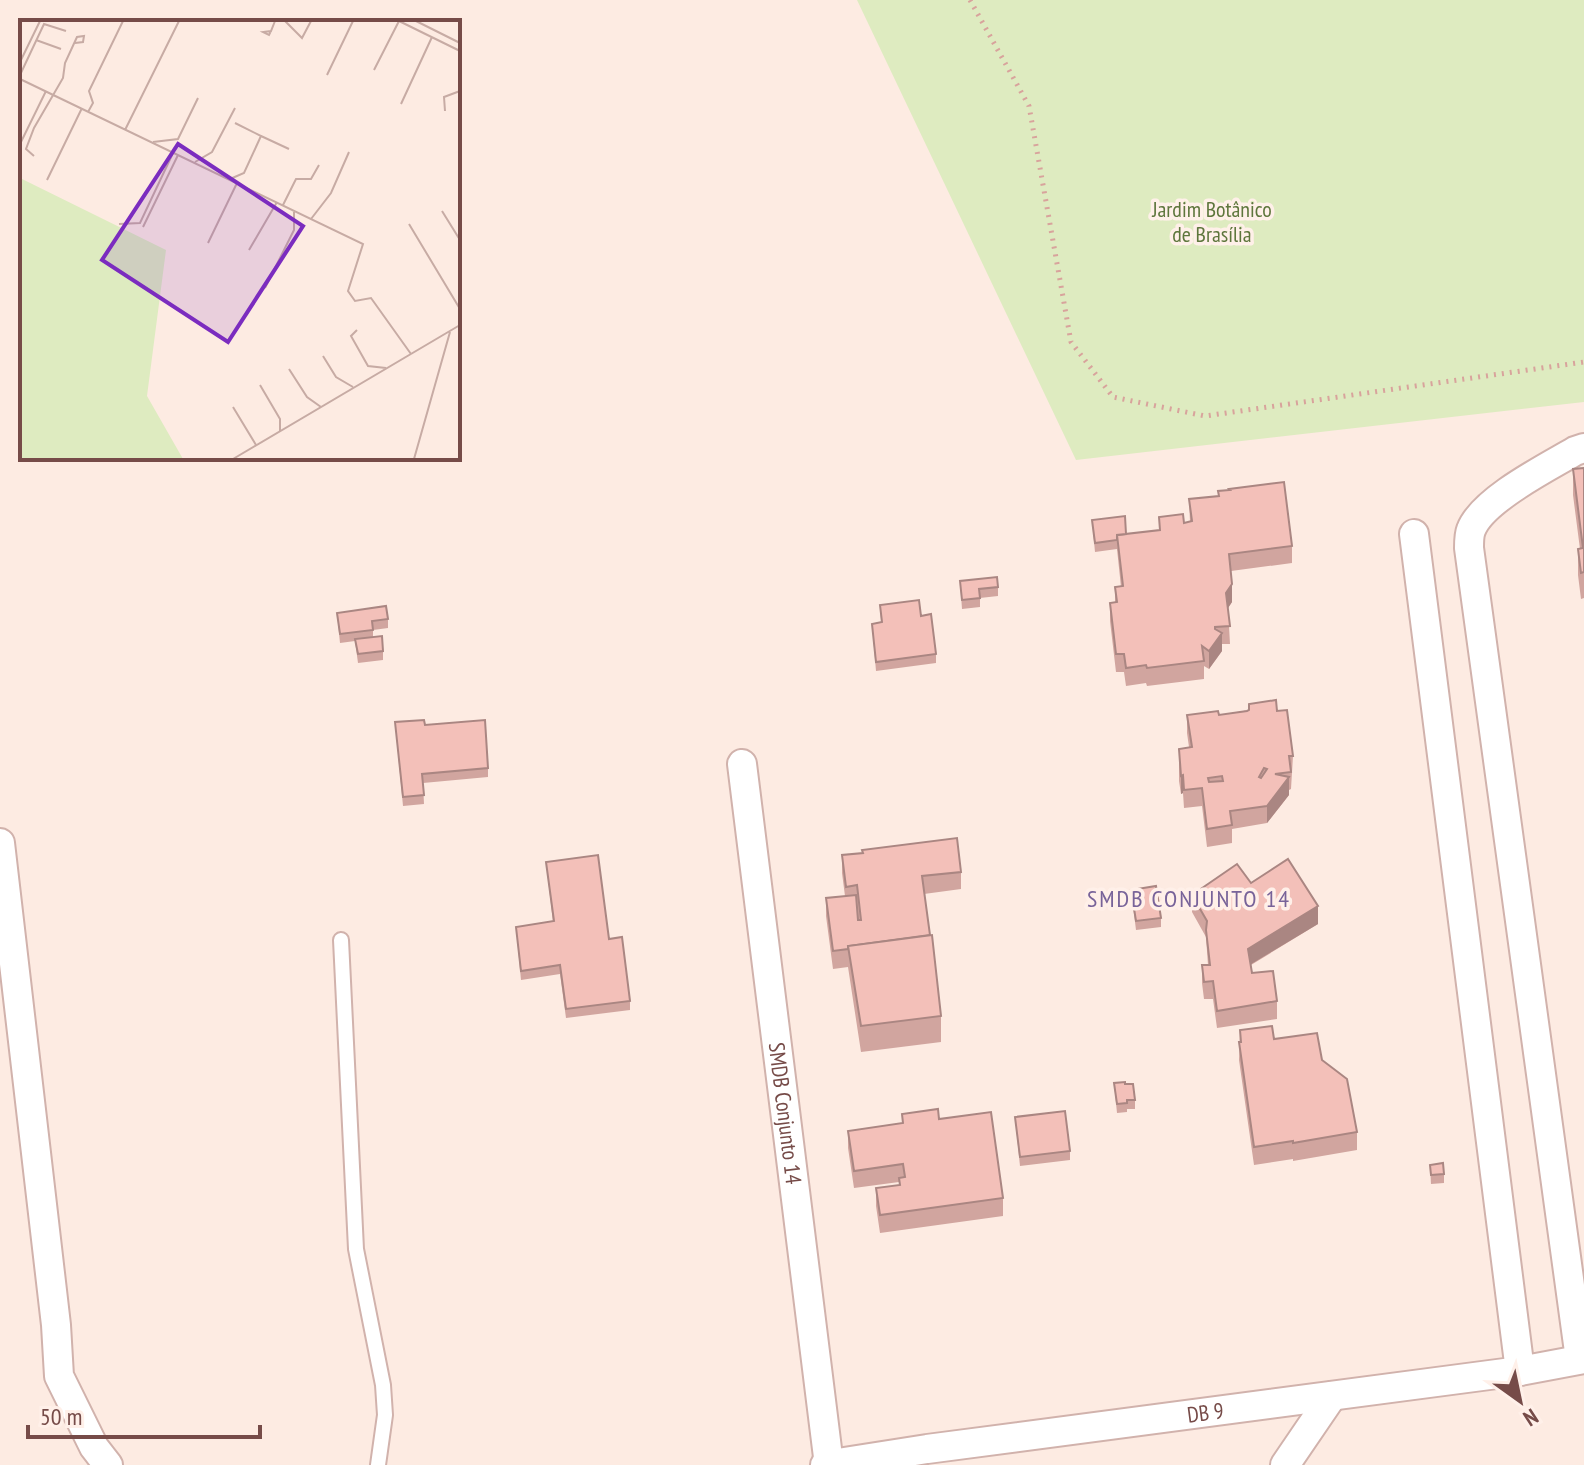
<svg xmlns="http://www.w3.org/2000/svg" width="1584" height="1465" font-family="'PT Sans Narrow',sans-serif">
<style>
.green{fill:#deebc0}
.lines{fill:none;stroke-linecap:round;stroke-linejoin:round}
.lane-casing{stroke:#d1b2ac;stroke-width:18}
.street-casing{stroke:#d1b2ac;stroke-width:32}
.path{stroke:#d8a39c;stroke-width:5;stroke-dasharray:2 6;stroke-linecap:butt}
.lane{stroke:#fff;stroke-width:14}
.street{stroke:#fff;stroke-width:28}
.wall{fill:#d1a59f}
.shaded-wall{fill:#aa8682}
.building{fill:#f3c0b9;stroke:#aa8682;stroke-width:2;fill-rule:evenodd}
.labels{text-anchor:middle;stroke-width:7;stroke-linejoin:round;paint-order:stroke}
.park-label{font-size:22px;fill:#5e763c;stroke:#fff0e9}
.street-label{font-size:22px;fill:#764b48;stroke:#fff0e9}
.neighbourhood-label{font-size:24px;letter-spacing:2px;fill:#786399;stroke:#fff0e9}
.inset-road{fill:none;stroke:#c7aba4;stroke-width:2}
.view{fill:#7b2cbf;fill-opacity:0.15;stroke:#7b2cbf;stroke-width:4}
.inset-edge{fill:none;stroke:#764b48;stroke-width:4}
</style>
<rect width="100%" height="100%" fill="#fdebe2"/>
<path class="green" d="M 857,0 L 1584,0 L 1584,402 L 1076,460 Z"/>
<g class="lines">
<g class="lane-casing">
<path id="lane" d="M 341,940 L 356,1249 L 383,1385 L 385,1415 L 378,1465"/>
</g>
<g class="street-casing">
<g id="street">
<path d="M 1414,534 L 1520,1371"/>
<path id="s1" d="M 742,764 L 829,1465"/>
<path d="M 0,843 L 56,1325 L 59,1376 L 94,1447 L 108,1465"/>
<path d="M 1580,1359 L 1469,548 C 1469,543 1469,535 1471,530 C 1482,500 1548,467 1575,451 L 1584,448"/>
<path id="s2" d="M 825,1465 L 927,1449 L 1520,1371 L 1584,1359"/>
<path d="M 1285,1465 L 1332,1396"/>
</g>
</g>
<path class="path" d="M 970,0 L 1029,106 L 1071,342 L 1113,397 L 1205,416 L 1584,362"/>
<use href="#lane" class="lane"/>
<use href="#street" class="street"/>
</g>
<g class="wall">
<path d="M 1584,468 L 1584,598 L 1581,599 L 1578,575 L 1578,549 L 1580,549 L 1573,495 L 1573,469 Z"/>
<path d="M 1218,491 L 1292,546 L 1292,563 L 1231,571 L 1232,602 L 1228,608 L 1230,644 L 1222,644 L 1222,651 L 1209,669 L 1204,666 L 1204,679 L 1147,686 L 1146,683 L 1126,686 L 1124,672 L 1116,672 L 1110,621 L 1110,603 L 1115,602 L 1115,587 L 1121,587 L 1117,549 L 1095,552 L 1092,520 L 1126,534 L 1159,530 L 1159,517 L 1184,523 L 1190,522 L 1189,499 L 1218,496 Z"/>
<path d="M 960,581 L 998,587 L 998,596 L 980,598 L 980,607 L 962,609 Z"/>
<path d="M 880,605 L 921,616 L 936,654 L 936,663 L 876,671 L 872,624 L 881,622 Z"/>
<path d="M 337,613 L 388,619 L 388,628 L 373,630 L 373,637 L 383,651 L 383,660 L 358,663 L 355,641 L 340,643 Z"/>
<path d="M 1249,704 L 1277,711 L 1293,756 L 1291,789 L 1289,790 L 1289,795 L 1267,823 L 1232,829 L 1232,843 L 1207,847 L 1202,806 L 1184,808 L 1183,793 L 1181,794 L 1179,781 L 1179,749 L 1189,747 L 1187,733 L 1187,715 L 1219,715 L 1249,710 Z"/>
<path d="M 395,722 L 488,768 L 488,777 L 423,783 L 424,804 L 403,806 Z"/>
<path d="M 842,855 L 961,872 L 961,889 L 924,894 L 941,1016 L 941,1042 L 861,1052 L 848,967 L 833,969 L 826,916 L 826,898 L 845,896 L 842,873 Z"/>
<path d="M 546,862 L 609,939 L 630,1001 L 630,1010 L 566,1018 L 560,974 L 521,980 L 516,927 L 553,922 Z"/>
<path d="M 1251,883 L 1318,924 L 1251,965 L 1252,973 L 1277,1001 L 1277,1019 L 1217,1028 L 1213,999 L 1204,999 L 1202,983 L 1202,965 L 1208,965 L 1206,937 L 1192,912 L 1192,895 Z"/>
<path d="M 1131,890 L 1161,918 L 1161,927 L 1136,930 Z"/>
<path d="M 1240,1030 L 1274,1039 L 1322,1060 L 1357,1132 L 1357,1150 L 1293,1161 L 1293,1159 L 1254,1165 L 1239,1060 Z"/>
<path d="M 1114,1083 L 1125,1084 L 1135,1100 L 1135,1109 L 1127,1109 L 1127,1112 L 1117,1113 Z"/>
<path d="M 902,1114 L 939,1119 L 1003,1198 L 1003,1216 L 880,1233 L 876,1206 L 876,1188 L 899,1186 L 899,1182 L 854,1188 L 848,1148 L 848,1131 L 902,1123 Z"/>
<path d="M 1015,1117 L 1070,1151 L 1070,1160 L 1020,1166 Z"/>
<path d="M 1430,1165 L 1444,1174 L 1444,1183 L 1431,1184 Z"/>
</g>
<g class="shaded-wall">
<path d="M 1232,584 L 1232,602 L 1226,611 L 1226,593 Z"/>
<path d="M 1222,633 L 1222,651 L 1209,669 L 1209,651 Z"/>
<path d="M 1183,775 L 1183,793 L 1181,794 L 1181,776 Z"/>
<path d="M 1289,777 L 1289,795 L 1267,823 L 1267,806 Z"/>
<path d="M 1318,906 L 1318,924 L 1248,966 L 1248,949 Z"/>
</g>
<g class="building">
<path d="M 1584,468 L 1584,572 L 1581,573 L 1578,549 L 1583,548 L 1573,469 Z"/>
<path d="M 1284,482 L 1292,546 L 1229,554 L 1232,584 L 1226,593 L 1230,626 L 1215,627 L 1215,629 L 1222,633 L 1209,651 L 1202,646 L 1204,661 L 1147,668 L 1146,665 L 1126,668 L 1124,654 L 1116,654 L 1110,603 L 1117,602 L 1115,587 L 1123,586 L 1117,535 L 1160,530 L 1159,517 L 1183,514 L 1184,523 L 1192,521 L 1189,499 L 1219,496 L 1218,491 L 1230,490 L 1229,489 Z"/>
<path d="M 1125,516 L 1126,534 L 1117,535 L 1117,540 L 1095,543 L 1092,520 Z"/>
<path d="M 997,577 L 998,587 L 979,589 L 980,598 L 962,600 L 960,581 Z"/>
<path d="M 919,600 L 921,616 L 931,614 L 936,654 L 876,662 L 872,624 L 882,622 L 880,605 Z"/>
<path d="M 386,606 L 388,619 L 372,621 L 373,630 L 340,634 L 337,613 Z"/>
<path d="M 382,636 L 383,651 L 358,654 L 355,639 Z"/>
<path d="M 1276,700 L 1277,711 L 1287,710 L 1293,756 L 1289,756 L 1291,772 L 1275,774 L 1289,777 L 1267,806 L 1230,811 L 1232,825 L 1207,829 L 1202,788 L 1184,790 L 1183,775 L 1181,776 L 1179,749 L 1192,747 L 1187,715 L 1218,711 L 1219,715 L 1247,711 L 1249,710 L 1249,704 ZM 1264,768 L 1267,769 L 1261,778 L 1259,777 ZM 1222,776 L 1223,781 L 1209,782 L 1208,778 Z"/>
<path d="M 424,720 L 425,725 L 485,720 L 488,768 L 422,774 L 424,795 L 403,797 L 395,722 Z"/>
<path d="M 957,838 L 961,872 L 922,876 L 930,935 L 848,946 L 848,949 L 833,951 L 826,898 L 856,895 L 858,920 L 861,920 L 857,885 L 846,887 L 842,855 L 863,853 L 862,850 Z"/>
<path d="M 598,855 L 609,939 L 622,937 L 630,1001 L 566,1009 L 560,965 L 521,971 L 516,927 L 554,921 L 546,862 Z"/>
<path d="M 1288,859 L 1318,906 L 1248,949 L 1252,973 L 1273,971 L 1277,1001 L 1217,1011 L 1213,981 L 1204,982 L 1202,965 L 1210,965 L 1206,930 L 1207,921 L 1192,895 L 1237,864 L 1251,883 Z"/>
<path d="M 1156,886 L 1161,918 L 1136,921 L 1131,890 Z"/>
<path d="M 932,935 L 941,1016 L 861,1026 L 848,946 Z"/>
<path d="M 1272,1026 L 1274,1039 L 1317,1033 L 1322,1060 L 1347,1079 L 1357,1132 L 1293,1143 L 1293,1141 L 1254,1147 L 1239,1042 L 1241,1042 L 1240,1030 Z"/>
<path d="M 1125,1082 L 1125,1084 L 1133,1084 L 1135,1100 L 1127,1100 L 1127,1103 L 1117,1104 L 1114,1083 Z"/>
<path d="M 938,1109 L 939,1119 L 991,1112 L 1003,1198 L 880,1215 L 876,1188 L 900,1185 L 899,1178 L 905,1177 L 903,1164 L 854,1171 L 848,1131 L 903,1123 L 902,1114 Z"/>
<path d="M 1065,1111 L 1070,1151 L 1020,1157 L 1015,1117 Z"/>
<path d="M 1443,1163 L 1444,1174 L 1431,1175 L 1430,1165 Z"/>
</g>
<g class="labels">
<g class="park-label">
<text x="1212" y="217">Jardim Botânico<tspan x="1212" dy="25">de Brasília</tspan></text>
</g>
<g class="street-label">
<text dy="8" stroke="none"><textPath href="#s1" startOffset="352">SMDB Conjunto 14</textPath></text>
<text dy="8" stroke="none"><textPath href="#s2" startOffset="384">DB 9</textPath></text>
</g>
<g class="neighbourhood-label">
<text x="1189" y="907">SMDB CONJUNTO 14</text>
</g>
</g>
<g transform="translate(20 20)">
<rect width="440" height="440" fill="#fdebe2"/>
<path d="M 0,158 L 146,230 L 127,376 L 163,439 L 0,439 Z" fill="#deebc0"/>
<path class="inset-road" d="M 265,1 L 282,18 L 291,1M 379,1 L 440,31M 396,1 L 440,23M 251,11 L 249,15 L 243,12 L 251,11 L 255,1M 16,20 L 41,29M 0,42 L 20,1M 354,50 L 379,1M 0,55 L 24,4 L 46,11M 307,55 L 333,1M 0,59 L 343,224 L 328,271 L 335,281 L 351,278 L 391,334M 381,84 L 412,17M 425,91 L 424,77 L 440,71M 68,92 L 73,83 L 69,71 L 103,1M 105,110 L 159,1M 241,116 L 269,129M 133,122 L 158,119 L 178,78M 0,124 L 26,71M 14,136 L 6,129 L 14,108 L 43,58 L 45,43 L 57,17 L 64,16 L 63,22 L 55,23M 175,142 L 192,132 L 215,88M 210,159 L 224,153 L 241,116 L 215,103M 27,160 L 62,88M 263,185 L 276,159 L 291,159 L 299,145M 422,191 L 440,220M 291,199 L 311,173 L 329,132M 99,204 L 120,203 L 153,133M 389,204 L 440,289M 123,207 L 158,135M 188,223 L 217,163M 229,230 L 257,182M 245,268 L 274,210 L 274,192M 337,310 L 331,316 L 348,346 L 366,348M 303,336 L 316,357 L 333,367M 269,349 L 287,377 L 301,387M 240,365 L 260,399 L 260,411M 213,387 L 236,425M 213,439 L 440,305M 394,439 L 430,312"/>
<path class="view" d="M 158,124 L 283,206 L 208,322 L 82,240 Z"/>
<rect width="440" height="440" class="inset-edge"/>
</g>
<g transform="translate(1520 1401) rotate(147)" stroke="#fff0e9" stroke-width="6" paint-order="stroke">
<path d="M0-6L14 30L0 20L-14 30Z" fill="#764b48"/>
<text y="-12" font-size="22" font-weight="bold" text-anchor="middle" fill="#764b48">N</text>
</g>
<path d="M28 1425v12h232v-12" fill="none" stroke="#764b48" stroke-width="4"/>
<text x="40" y="1425" font-size="24" fill="#764b48" stroke="#fff0e9" stroke-width="6" paint-order="stroke">50 m</text>
</svg>
